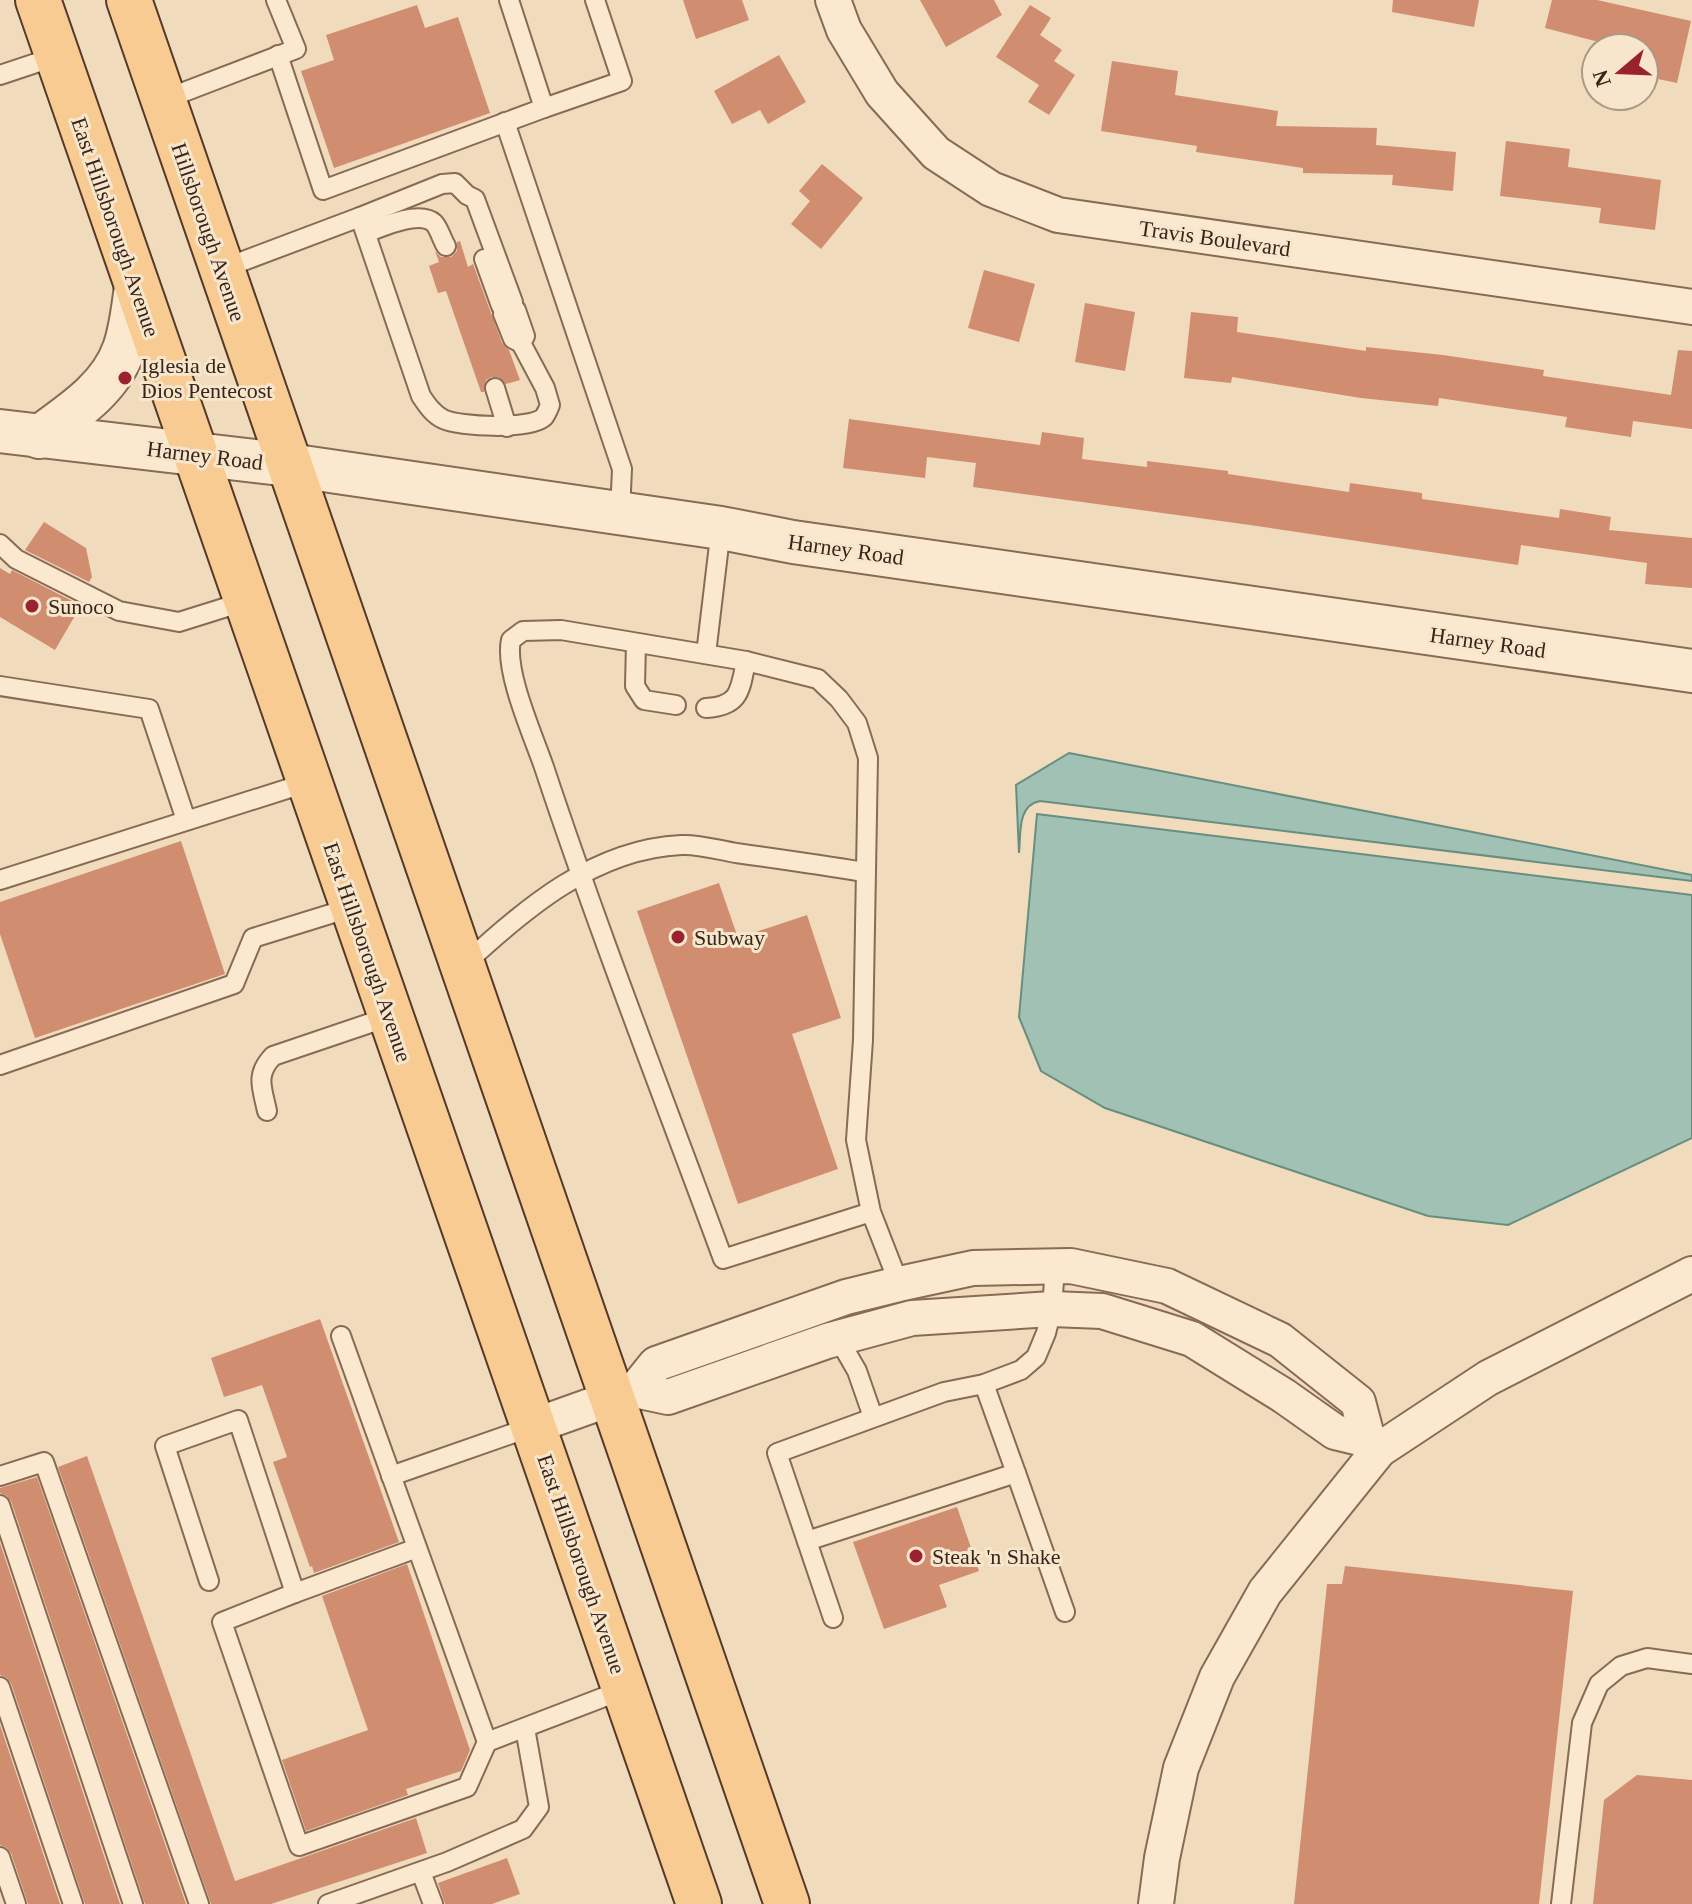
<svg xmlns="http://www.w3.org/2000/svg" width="1692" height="1904" font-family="Georgia,serif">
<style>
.water{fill:#a0c1b4;stroke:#688e80;stroke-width:2}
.building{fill:#d08d70}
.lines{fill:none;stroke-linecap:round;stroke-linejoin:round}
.service-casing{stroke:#886a55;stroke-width:22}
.minor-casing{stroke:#886a55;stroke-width:38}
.tertiary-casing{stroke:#886a55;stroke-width:46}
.primary-casing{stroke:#55392a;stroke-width:48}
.service{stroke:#fbe9cf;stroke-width:18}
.minor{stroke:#fbe9cf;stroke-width:34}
.tertiary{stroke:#fbe9cf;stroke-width:42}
.primary{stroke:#f7cb91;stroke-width:44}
.poi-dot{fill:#9a2230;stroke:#f7e6cc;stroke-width:3}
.labels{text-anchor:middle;stroke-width:6;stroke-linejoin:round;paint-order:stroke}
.street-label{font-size:22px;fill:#37251b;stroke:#f7e6cc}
.poi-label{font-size:22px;fill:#37251b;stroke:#f7e6cc;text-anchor:start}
</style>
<rect width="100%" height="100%" fill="#f0dbbc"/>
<g class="water">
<path d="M 1069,753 L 1692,875 L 1692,881 L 1040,801 C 1017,805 1021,834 1019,853 L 1016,785 Z"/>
<path d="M 1037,814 L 1692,895 L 1692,1138 L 1508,1225 L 1428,1216 L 1105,1108 L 1041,1071 L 1019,1017 Z"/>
</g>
<g class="building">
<path d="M 683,0 L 742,0 L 749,20 L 696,39 Z"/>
<path d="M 920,0 L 994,0 L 1002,15 L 946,47 Z"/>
<path d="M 1393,0 L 1479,0 L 1474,27 L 1392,12 Z"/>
<path d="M 1552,0 L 1597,0 L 1691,21 L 1677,83 L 1644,76 L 1644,48 L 1622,48 L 1545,28 Z"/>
<path d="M 417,5 L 425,28 L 458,17 L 490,113 L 334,168 L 301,71 L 334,60 L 326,35 Z"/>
<path d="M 1030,5 L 1051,18 L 1040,35 L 1062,50 L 1054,61 L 1075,75 L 1049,115 L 1028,102 L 1039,85 L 996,57 Z"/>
<path d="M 779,55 L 806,102 L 768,124 L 760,110 L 732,124 L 714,91 Z"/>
<path d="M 1112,61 L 1178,71 L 1175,95 L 1278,111 L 1276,126 L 1377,128 L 1376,145 L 1456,152 L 1453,191 L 1392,185 L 1393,175 L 1303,173 L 1303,168 L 1196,152 L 1197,146 L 1101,131 Z"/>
<path d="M 1506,141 L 1570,149 L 1568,167 L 1661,180 L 1655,230 L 1599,223 L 1601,208 L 1500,196 Z"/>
<path d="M 822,164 L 863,198 L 821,249 L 791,224 L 810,201 L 799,191 Z"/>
<path d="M 460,241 L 468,267 L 473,264 L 502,343 L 509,350 L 520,380 L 506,384 L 498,377 L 491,377 L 486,380 L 484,392 L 481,392 L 446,291 L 438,293 L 429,266 L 439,262 L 435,251 L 441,257 L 451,257 L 457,251 L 457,242 Z"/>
<path d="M 984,270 L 1035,284 L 1019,342 L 968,328 Z"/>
<path d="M 1085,303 L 1135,312 L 1125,371 L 1075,362 Z"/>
<path d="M 1191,312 L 1238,317 L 1237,332 L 1366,351 L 1366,347 L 1443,355 L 1544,370 L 1543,376 L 1671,395 L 1678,350 L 1692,351 L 1692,429 L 1633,421 L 1631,437 L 1565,427 L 1567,417 L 1439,398 L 1438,406 L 1361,398 L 1232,377 L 1231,383 L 1184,378 Z"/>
<path d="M 849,419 L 1040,445 L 1042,432 L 1084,438 L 1082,459 L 1147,467 L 1147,461 L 1228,471 L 1228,474 L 1349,492 L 1350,483 L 1422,493 L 1422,499 L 1559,518 L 1560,509 L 1611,517 L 1609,530 L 1692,538 L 1692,588 L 1645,584 L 1647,563 L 1521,545 L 1518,565 L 1250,525 L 973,487 L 976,463 L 927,457 L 925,478 L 843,468 Z"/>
<path d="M 44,522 L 86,548 L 92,577 L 89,582 L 25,550 Z"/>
<path d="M 0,568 L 10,574 L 12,570 L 76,603 L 70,611 L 76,614 L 55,650 L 0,617 Z"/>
<path d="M 181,841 L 225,974 L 35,1038 L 0,934 L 0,902 Z"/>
<path d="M 719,883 L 738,938 L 807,915 L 841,1018 L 792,1034 L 838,1169 L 738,1204 L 637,911 Z"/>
<path d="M 320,1319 L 399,1542 L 314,1573 L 312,1566 L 310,1567 L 273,1462 L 287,1457 L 262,1385 L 224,1397 L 211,1358 Z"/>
<path d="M 87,1456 L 235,1881 L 416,1818 L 427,1853 L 271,1904 L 211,1904 L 58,1467 Z"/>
<path d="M 37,1477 L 186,1904 L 145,1904 L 11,1501 L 7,1496 L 0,1493 L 0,1488 Z"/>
<path d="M 957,1507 L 979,1571 L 939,1585 L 947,1607 L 884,1629 L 853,1542 Z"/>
<path d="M 0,1543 L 120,1904 L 85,1904 L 11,1683 L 7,1678 L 0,1675 Z"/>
<path d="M 407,1564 L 470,1750 L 461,1771 L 406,1789 L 408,1795 L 306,1831 L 282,1760 L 368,1730 L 322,1596 Z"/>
<path d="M 1345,1566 L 1573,1591 L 1539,1904 L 1294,1904 L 1327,1584 L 1342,1584 Z"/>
<path d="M 0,1725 L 60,1904 L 28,1904 L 11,1853 L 7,1848 L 0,1845 Z"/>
<path d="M 1637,1775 L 1692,1780 L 1692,1904 L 1593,1904 L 1604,1800 Z"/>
<path d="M 507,1858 L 520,1894 L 492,1904 L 445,1904 L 438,1883 Z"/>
</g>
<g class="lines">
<g class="service-casing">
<g id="service">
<path d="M 278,55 L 323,190 L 544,108 L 509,0"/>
<path d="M 0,75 L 57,56"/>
<path d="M 163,100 L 296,49 L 276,0"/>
<path d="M 544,108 L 622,81 L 595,0"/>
<path d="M 505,122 L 622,469 L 620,513"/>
<path d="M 360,217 L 442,184 L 455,183 L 467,195 L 475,199 L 513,302"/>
<path d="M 366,233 C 381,227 420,210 434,223 C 439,228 442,240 446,246"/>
<path d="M 484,259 L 501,306"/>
<path d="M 222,269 L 360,217 L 421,396 C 427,405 433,414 443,419 C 459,427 530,430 544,417 C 545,416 550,406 550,405 L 545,388 L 521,343 L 525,336 L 516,310"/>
<path d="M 503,314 L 513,339 L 521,343"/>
<path d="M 495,388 L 507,427"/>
<path d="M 0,544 L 16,559 L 119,611 L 179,622 L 246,601"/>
<path d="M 636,643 L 635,686 L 644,700 L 676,705"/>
<path d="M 706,654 L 721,528"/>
<path d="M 0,686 L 149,709 L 186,820"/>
<path d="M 706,708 C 740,706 740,691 746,661"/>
<path d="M 0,880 L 309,782"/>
<path d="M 465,964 C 525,908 595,849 681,845 C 699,844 718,850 736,853 C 779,859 821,865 864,872"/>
<path d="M 0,1065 L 234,984 L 253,938 L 353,907"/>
<path d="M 267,1111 C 262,1087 255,1075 273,1056 L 391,1016"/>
<path d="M 871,1212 L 856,1140 L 863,1040 L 868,758 L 857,723 L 839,699 L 818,679 L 746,661 L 561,630 L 523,631 L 511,640 C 504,671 533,735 544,767 C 599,933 663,1096 723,1259 L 871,1212 L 901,1289"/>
<path d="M 341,1336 L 487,1742 L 625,1689"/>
<path d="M 838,1338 L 857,1371 L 873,1417"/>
<path d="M 1016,1473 L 1065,1612"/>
<path d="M 0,1476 L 44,1462 L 199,1904"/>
<path d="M 391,1476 L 534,1426"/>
<path d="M 0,1505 L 133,1904"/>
<path d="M 807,1541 L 1016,1473 L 984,1384"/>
<path d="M 209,1581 L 165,1446 L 238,1420 L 295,1593 L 417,1548"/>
<path d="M 295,1593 L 222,1622 L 299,1846 L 467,1787 L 487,1742"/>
<path d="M 833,1618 L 777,1453 L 944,1392 L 984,1384 L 1021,1370 L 1036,1357 L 1046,1333 L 1052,1309 L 1055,1266"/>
<path d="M 0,1687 L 73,1904"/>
<path d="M 0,1857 L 16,1904"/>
<path d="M 421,1872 L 433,1904"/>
<path d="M 328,1904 L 447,1862 L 523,1829 L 539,1807 L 525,1728"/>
<path d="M 1561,1904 L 1582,1723 L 1599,1684 L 1621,1666 L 1647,1658 L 1692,1664"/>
</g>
</g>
<g class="minor-casing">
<g id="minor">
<path d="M 833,0 L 844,30 L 882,93 L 936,153 L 991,189 L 1058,215 L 1692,307"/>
<path d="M 635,1390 L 668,1397 L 827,1341 L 912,1318 L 1052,1309 L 1102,1311 L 1192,1339 L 1284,1396 L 1335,1432 L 1368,1440 L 1379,1450"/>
<path d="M 534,1426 L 635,1390 L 656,1364 L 846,1297 L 899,1284 L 973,1268 L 1071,1266 L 1167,1286 L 1280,1340 L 1358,1402 L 1368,1440"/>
<path d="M 1156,1904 L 1162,1858 L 1181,1768 L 1217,1677 L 1265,1592 L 1379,1450 L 1488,1378 L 1692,1274"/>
</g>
</g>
<g class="tertiary-casing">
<g id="tertiary">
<path d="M 0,431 L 289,465 L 721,528 L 793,542 L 1692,671"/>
<path d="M 39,437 C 72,413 110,389 124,349 C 131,330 133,307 136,287"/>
</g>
</g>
<g class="primary-casing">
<g id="primary">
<path d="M 38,0 L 699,1904"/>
<path d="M 129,0 L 787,1904"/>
</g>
</g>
<use href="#service" class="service"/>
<use href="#minor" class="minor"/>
<use href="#tertiary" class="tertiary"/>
<use href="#primary" class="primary"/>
</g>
<g class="poi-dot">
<circle cx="125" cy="378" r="8"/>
<circle cx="32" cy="606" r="8"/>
<circle cx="678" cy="937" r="8"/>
<circle cx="916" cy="1556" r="8"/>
</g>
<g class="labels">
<g class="street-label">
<text transform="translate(116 227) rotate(71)" y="8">East Hillsborough Avenue</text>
<text transform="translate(209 232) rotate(71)" y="8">Hillsborough Avenue</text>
<text transform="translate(1215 238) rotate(8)" y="8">Travis Boulevard</text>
<text transform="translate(205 455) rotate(7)" y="8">Harney Road</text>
<text transform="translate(846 549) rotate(8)" y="8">Harney Road</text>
<text transform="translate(1488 642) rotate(8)" y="8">Harney Road</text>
<text transform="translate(368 952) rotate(71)" y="8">East Hillsborough Avenue</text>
<text transform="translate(582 1564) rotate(71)" y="8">East Hillsborough Avenue</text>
</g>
<g class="poi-label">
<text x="141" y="373">Iglesia de<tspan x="141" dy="25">Dios Pentecost</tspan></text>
<text x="48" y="614">Sunoco</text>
<text x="694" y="945">Subway</text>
<text x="932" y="1564">Steak 'n Shake</text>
</g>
</g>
<g transform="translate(1620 72) rotate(251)"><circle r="38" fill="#f7e6cc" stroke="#aa9985" stroke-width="2"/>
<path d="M0-6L14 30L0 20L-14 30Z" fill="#9a2230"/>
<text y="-12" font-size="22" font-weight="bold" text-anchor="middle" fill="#37251b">N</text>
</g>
</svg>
